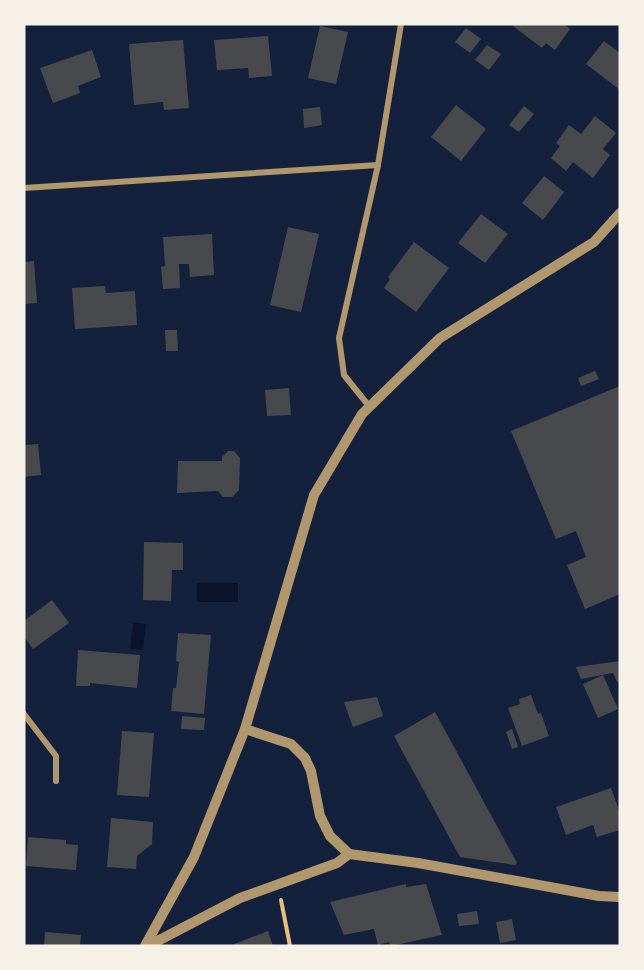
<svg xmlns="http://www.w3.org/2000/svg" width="644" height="970" font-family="'Sofia Sans Condensed',sans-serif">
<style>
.water{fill:#0b132b}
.building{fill:#48494c}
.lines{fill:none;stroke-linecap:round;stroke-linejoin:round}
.path{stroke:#e5c07b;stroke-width:4}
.minor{stroke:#b1986c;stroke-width:6}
.tertiary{stroke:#b1986c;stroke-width:10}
</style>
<rect width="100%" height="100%" fill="#14213d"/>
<g class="water">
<rect x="197" y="583" width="41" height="19"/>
<path d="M 133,623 L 146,624 L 143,650 L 130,649 Z"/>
</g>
<g class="building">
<path d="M 515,24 L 564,24 L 570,29 L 555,50 L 546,43 L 542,48 L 513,26 Z"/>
<path d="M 320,26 L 348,32 L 336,84 L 308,78 Z"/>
<path d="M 466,28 L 481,39 L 470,53 L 455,42 Z"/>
<path d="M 268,36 L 272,76 L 249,78 L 248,68 L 217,70 L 214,40 Z"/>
<path d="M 183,40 L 189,108 L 164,110 L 163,102 L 134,105 L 129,44 Z"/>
<path d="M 604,41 L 620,53 L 620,90 L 586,64 Z"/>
<path d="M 487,45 L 501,54 L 489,70 L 475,60 Z"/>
<path d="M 92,50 L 101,77 L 78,86 L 80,93 L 53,103 L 40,68 Z"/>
<path d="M 456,105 L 486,129 L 461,161 L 431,137 Z"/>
<path d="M 524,106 L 534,114 L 519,132 L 509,125 Z"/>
<path d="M 320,107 L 322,125 L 304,128 L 303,109 Z"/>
<path d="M 595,116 L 616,133 L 603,149 L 610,155 L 593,178 L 573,162 L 566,171 L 551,158 L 560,146 L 556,143 L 569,125 L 581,134 Z"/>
<path d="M 544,176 L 564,192 L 543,220 L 522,203 Z"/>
<path d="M 481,214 L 508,234 L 485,263 L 458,243 Z"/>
<path d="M 288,227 L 319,234 L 301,312 L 270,305 Z"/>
<path d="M 212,234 L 214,275 L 190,277 L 189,264 L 179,264 L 180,288 L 163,289 L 161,267 L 165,266 L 163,237 Z"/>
<path d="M 414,242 L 449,268 L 416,312 L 384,288 L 390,279 L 388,277 Z"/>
<path d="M 34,261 L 37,303 L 24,304 L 24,262 Z"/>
<path d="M 105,286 L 106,293 L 135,291 L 137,325 L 75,329 L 72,288 Z"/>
<path d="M 165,330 L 177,330 L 178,351 L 166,351 Z"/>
<path d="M 595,371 L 599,379 L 581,386 L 578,378 Z"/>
<path d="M 620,386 L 620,594 L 585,609 L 567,565 L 586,557 L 576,531 L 556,539 L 511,431 Z"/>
<path d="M 289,388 L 291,415 L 267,416 L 265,390 Z"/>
<path d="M 38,444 L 41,475 L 24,477 L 24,445 Z"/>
<path d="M 228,451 L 234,451 L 240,458 L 239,490 L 232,497 L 223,497 L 218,491 L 177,493 L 178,461 L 222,461 L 222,457 Z"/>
<path d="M 144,542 L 183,543 L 183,570 L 172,570 L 171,601 L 143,600 Z"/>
<path d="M 52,600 L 69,623 L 33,649 L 24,637 L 24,621 Z"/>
<path d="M 178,633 L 211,635 L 204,714 L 171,711 L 173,688 L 176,688 L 179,662 L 176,661 Z"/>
<path d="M 78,650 L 140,655 L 137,688 L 90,683 L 90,686 L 76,686 Z"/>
<path d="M 620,661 L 620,681 L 617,682 L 613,673 L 581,679 L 576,667 Z"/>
<path d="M 603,675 L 618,709 L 598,718 L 583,684 Z"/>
<path d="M 531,695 L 538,714 L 541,713 L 549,736 L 522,746 L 508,708 L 520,704 L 519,699 Z"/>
<path d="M 377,697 L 383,716 L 353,727 L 344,702 Z"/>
<path d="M 435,712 L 517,863 L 515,865 L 460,857 L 394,736 Z"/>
<path d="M 182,716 L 205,718 L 204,730 L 181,729 Z"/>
<path d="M 512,729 L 518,747 L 512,749 L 506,732 Z"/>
<path d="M 122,731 L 154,733 L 149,797 L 117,795 Z"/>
<path d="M 611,788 L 620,813 L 620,830 L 597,837 L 593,825 L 566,835 L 556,807 Z"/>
<path d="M 111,818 L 153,822 L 152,844 L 137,856 L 136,869 L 107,867 Z"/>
<path d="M 28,837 L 66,840 L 66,844 L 78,845 L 76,870 L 26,866 Z"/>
<path d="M 406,884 L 406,887 L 426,884 L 442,935 L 391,946 L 389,942 L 378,945 L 374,929 L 344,935 L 330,902 Z"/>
<path d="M 477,911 L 479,924 L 459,926 L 457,914 Z"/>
<path d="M 512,919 L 516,940 L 500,943 L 496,922 Z"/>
<path d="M 268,931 L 273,946 L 229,946 Z"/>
<path d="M 45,932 L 81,935 L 80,946 L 44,946 Z"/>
</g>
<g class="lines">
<path class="path" d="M 281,900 L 290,946"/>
<g class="minor">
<path d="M 24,188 L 378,165"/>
<path d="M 369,406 L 344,375 L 339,338 L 378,165 L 401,24"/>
<path d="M 24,714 L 56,756 L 56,781"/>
</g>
<g class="tertiary">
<path d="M 245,729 L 291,744 L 305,758 L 311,771 L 320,816 L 330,836 L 349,854 L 418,863 L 599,896 L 620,897"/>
<path d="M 145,946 L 194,857 L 245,729 L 314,495 L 362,414 L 440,338 L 594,242 L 620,213"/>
<path d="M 148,946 L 240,898 L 337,863 L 349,854"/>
</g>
</g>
<rect width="644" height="970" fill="none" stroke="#f6f1e7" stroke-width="51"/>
</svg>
